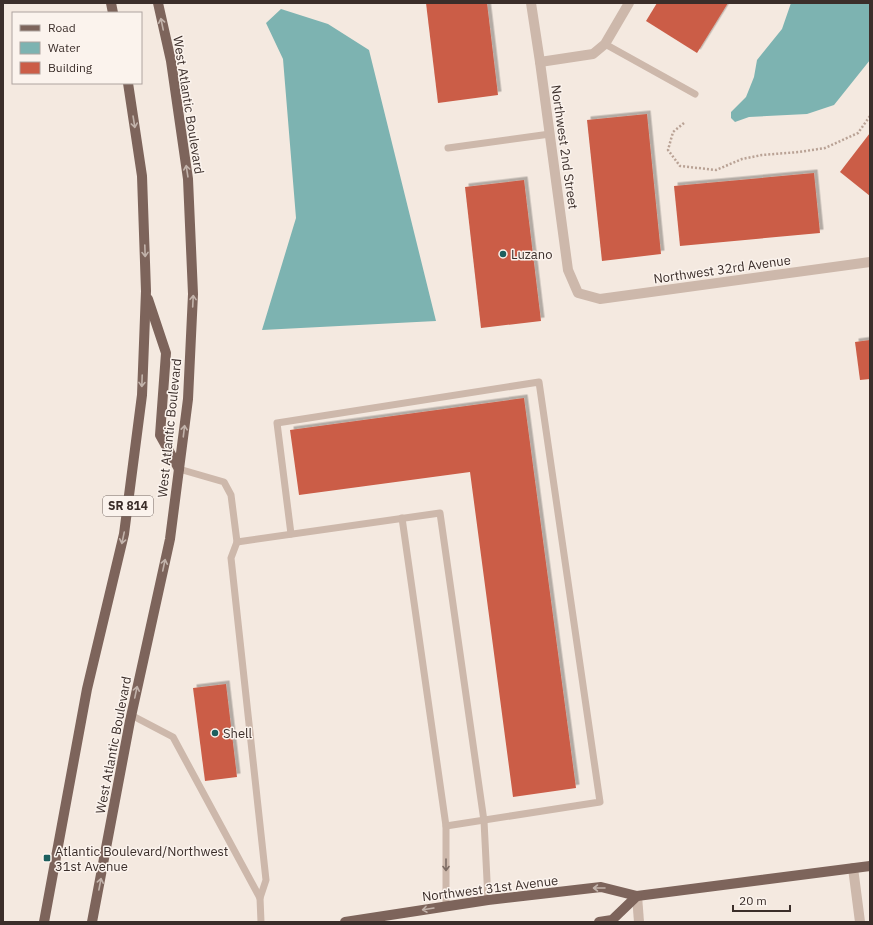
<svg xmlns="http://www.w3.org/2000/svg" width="873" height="925" font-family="'IBM Plex Sans',sans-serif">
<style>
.water{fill:#7db3b1}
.building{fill:#cb5d47;filter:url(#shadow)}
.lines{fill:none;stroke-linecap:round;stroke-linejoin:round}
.path{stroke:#b9a295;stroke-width:2.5;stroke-dasharray:2 2;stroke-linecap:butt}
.lane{stroke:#cdb8ab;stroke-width:7}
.street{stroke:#cdb8ab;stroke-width:10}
.primary{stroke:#7d645b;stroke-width:10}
.oneway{stroke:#c2b3ab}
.oneway2{stroke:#7d6c64}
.poi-dot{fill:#1d5f5e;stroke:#fbf3ed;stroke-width:1.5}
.labels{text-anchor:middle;stroke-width:3;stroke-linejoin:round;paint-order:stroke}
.shield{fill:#fbf3ed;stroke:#756964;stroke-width:1}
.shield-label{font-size:12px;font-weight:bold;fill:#3b2e2a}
.street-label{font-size:13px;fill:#3b2e2a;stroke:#fbf3ed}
.poi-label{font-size:13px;fill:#3b2e2a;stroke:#fbf3ed;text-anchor:start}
</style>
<defs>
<filter id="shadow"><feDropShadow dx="3.5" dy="-3.5" stdDeviation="0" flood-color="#0004"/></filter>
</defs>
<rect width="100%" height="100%" fill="#f4e9e0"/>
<g class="water">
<path d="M 791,3 L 870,3 L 870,60 L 834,105 L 807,114 L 749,117 L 735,122 L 731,118 L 731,112 L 746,97 L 754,77 L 757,60 L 782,29 Z"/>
<path d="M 281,9 L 328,24 L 369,50 L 436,321 L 262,330 L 296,218 L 283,59 L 266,23 Z"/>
</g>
<g class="building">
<path d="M 426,3 L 487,3 L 498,95 L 438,103 Z"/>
<path d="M 657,3 L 728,3 L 697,53 L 646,21 Z"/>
<path d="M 647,114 L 661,254 L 602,261 L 587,120 Z"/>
<path d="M 870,133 L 870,196 L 840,172 Z"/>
<path d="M 814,173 L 820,233 L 680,246 L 674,186 Z"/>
<path d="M 524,180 L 541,321 L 481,328 L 465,187 Z"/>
<path d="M 870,340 L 870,379 L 860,380 L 855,342 Z"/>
<path d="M 524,398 L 576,788 L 513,797 L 470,472 L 299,495 L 290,430 Z"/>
<path d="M 226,684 L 237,777 L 205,781 L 193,688 Z"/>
</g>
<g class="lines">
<path class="path" d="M 684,123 L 673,132 L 668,150 L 680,166 L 716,170 L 742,159 L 762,155 L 799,152 L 825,148 L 858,133 L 870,116"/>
<g class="lane">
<path d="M 605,44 L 695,94"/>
<path d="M 448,148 L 550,134"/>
<path d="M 179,469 L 224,482 L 231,495 L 237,542 L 440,513 L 484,821 L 488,900"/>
<path d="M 291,534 L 277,423 L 539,382 L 600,802 L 446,826 L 402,518"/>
<path d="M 237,542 L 231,558 L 266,880 L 260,898"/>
<path d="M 131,715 L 173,737 L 260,898 L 261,922"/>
<path d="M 446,826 L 446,906"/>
</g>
<g class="street">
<path d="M 531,3 L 540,62 L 568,270 L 578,293 L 600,299 L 870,262"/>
<path d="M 540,62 L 593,54 L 605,44 L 629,3"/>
<path d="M 853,868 L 860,922"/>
<path d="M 637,896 L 639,922"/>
</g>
<g class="primary">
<path d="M 111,3 L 113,13"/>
<path d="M 148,299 L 166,353 L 160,435 L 179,469"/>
<path d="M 44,922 L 87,689 L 124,534 L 142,395 L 146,291 L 142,176 L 128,83"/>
<path d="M 92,922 L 130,721 L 170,539 L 188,399 L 193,294 L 188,179 L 171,61 L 158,3"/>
<path d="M 345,922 L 488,900 L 601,887 L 637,896 L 870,866"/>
<path d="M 599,922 L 612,920 L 637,896"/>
</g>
</g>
<defs><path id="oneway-shaft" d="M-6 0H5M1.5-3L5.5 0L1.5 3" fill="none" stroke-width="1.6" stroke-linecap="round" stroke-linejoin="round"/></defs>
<g class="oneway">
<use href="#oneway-shaft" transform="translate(162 24) rotate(-102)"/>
<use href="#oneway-shaft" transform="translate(134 122) rotate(81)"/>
<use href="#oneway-shaft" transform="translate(187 171) rotate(-99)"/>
<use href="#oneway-shaft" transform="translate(145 251) rotate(88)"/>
<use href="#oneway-shaft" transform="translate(193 301) rotate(-87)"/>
<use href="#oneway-shaft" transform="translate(142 381) rotate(92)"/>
<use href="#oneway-shaft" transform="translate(184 431) rotate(-83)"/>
<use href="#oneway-shaft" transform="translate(123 538) rotate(102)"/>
<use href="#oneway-shaft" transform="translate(164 565) rotate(-78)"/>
<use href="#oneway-shaft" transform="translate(136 692) rotate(-78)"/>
<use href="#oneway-shaft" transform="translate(100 884) rotate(-79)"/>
<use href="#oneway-shaft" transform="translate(599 888) rotate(-180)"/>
<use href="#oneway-shaft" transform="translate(428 909) rotate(171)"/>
</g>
<use class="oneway2" href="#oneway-shaft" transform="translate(446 865) rotate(90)"/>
<g class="poi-dot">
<circle cx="503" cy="254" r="4"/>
<circle cx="215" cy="733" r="4"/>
<rect x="43" y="854" width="8" height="8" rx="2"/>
</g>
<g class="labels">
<rect class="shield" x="103" y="496" width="50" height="20" rx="3"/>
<g class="shield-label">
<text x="128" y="510">SR 814</text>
</g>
<g class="street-label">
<text transform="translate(189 105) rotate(81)" y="5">West Atlantic Boulevard</text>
<text transform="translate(565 147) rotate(82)" y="5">Northwest 2nd Street</text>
<text transform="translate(722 269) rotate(-8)" y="5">Northwest 32rd Avenue</text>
<text transform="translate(169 428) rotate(-84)" y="5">West Atlantic Boulevard</text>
<text transform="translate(113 745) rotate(-79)" y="5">West Atlantic Boulevard</text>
<text transform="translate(490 888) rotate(-7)" y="5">Northwest 31st Avenue</text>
</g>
<g class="poi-label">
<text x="511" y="259">Luzano</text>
<text x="223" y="738">Shell</text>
<text x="55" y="856">Atlantic Boulevard/Northwest<tspan x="55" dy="15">31st Avenue</tspan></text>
</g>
</g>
<rect width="873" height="925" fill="none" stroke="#3b2e2a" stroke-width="8"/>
<rect x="12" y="12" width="130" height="72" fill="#fbf3ed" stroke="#aea49f"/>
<rect x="20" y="25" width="20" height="6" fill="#7d645b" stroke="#aea49f"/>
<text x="48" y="32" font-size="12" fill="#3b2e2a">Road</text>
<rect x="20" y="42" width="20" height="12" fill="#7db3b1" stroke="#aea49f"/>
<text x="48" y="52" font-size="12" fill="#3b2e2a">Water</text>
<rect x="20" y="62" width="20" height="12" fill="#cb5d47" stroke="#aea49f"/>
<text x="48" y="72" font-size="12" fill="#3b2e2a">Building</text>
<path d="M733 905v6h57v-6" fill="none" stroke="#3b2e2a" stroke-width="2"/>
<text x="739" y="905" font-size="12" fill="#3b2e2a" stroke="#fbf3ed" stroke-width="3" paint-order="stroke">20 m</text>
</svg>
